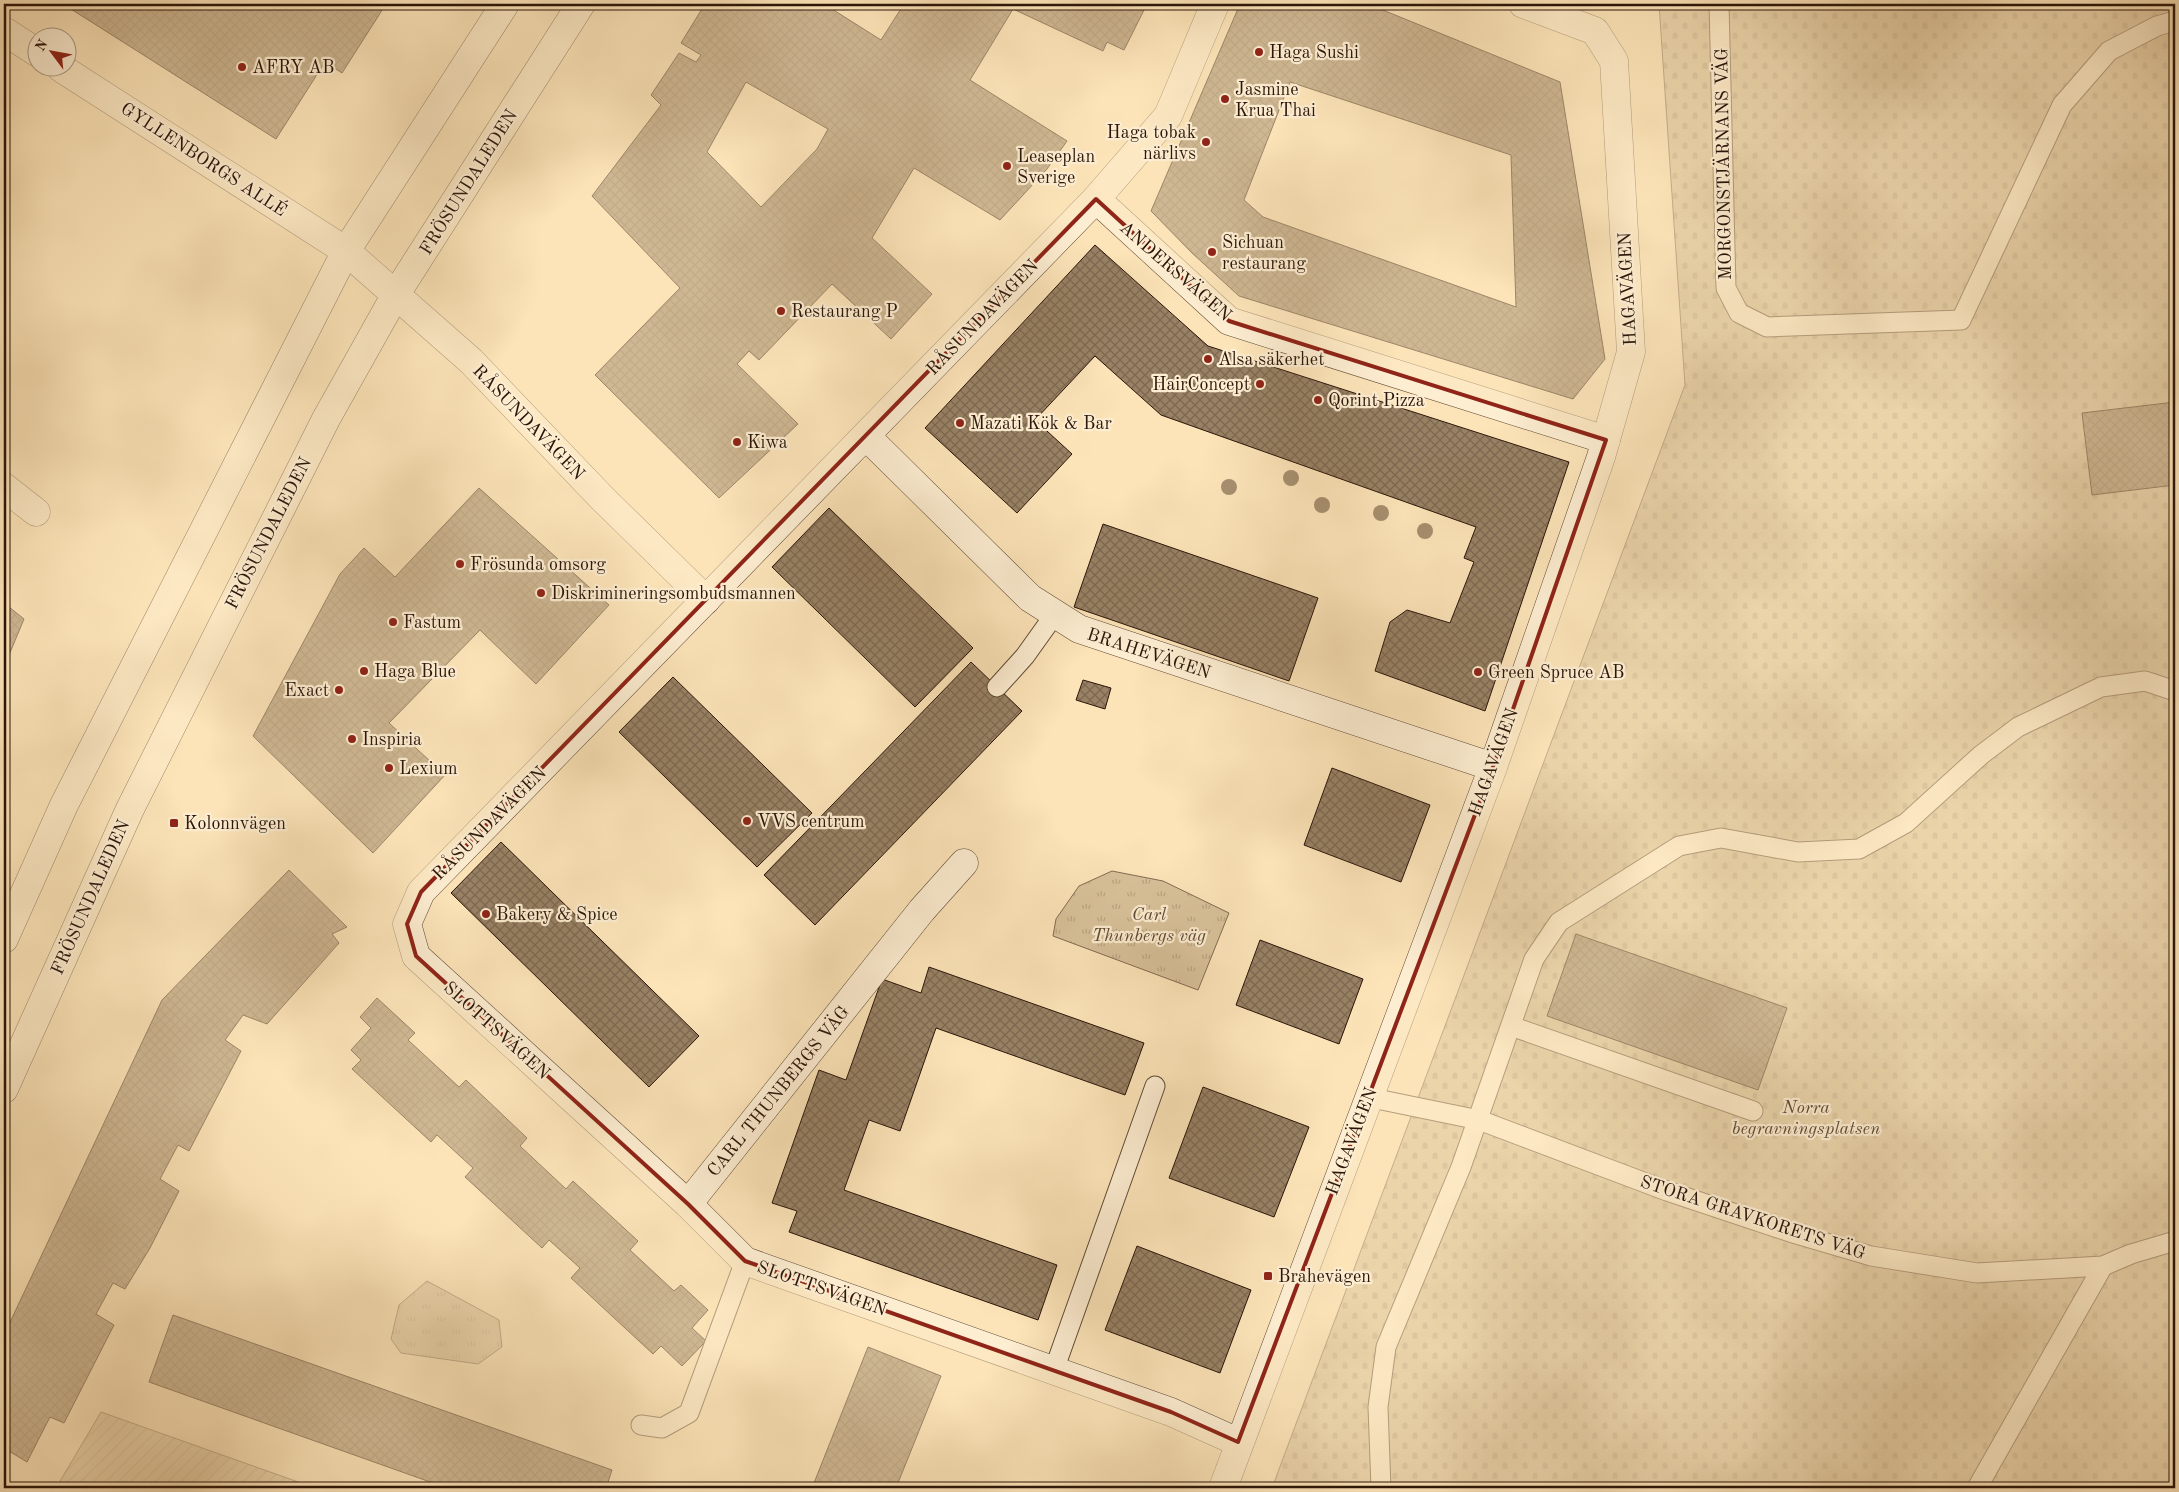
<svg xmlns="http://www.w3.org/2000/svg" width="2179" height="1492" font-family="'Old Standard TT',serif">
<style>
.cemetery{fill:url(#cemetery-stones);stroke:#826b52}
.park{fill:url(#park-tufts);stroke:#826b52}
.garden{fill:url(#garden-furrows);stroke:#826b52}
.building{fill:url(#building-cross-hatch);stroke:#2b1509;fill-rule:evenodd}
.lines{fill:none;stroke-linecap:round;stroke-linejoin:round}
.lane-casing{stroke:#5f4935;stroke-width:21}
.street-casing{stroke:#5f4935;stroke-width:29}
.secondary-casing{stroke:#2b1509;stroke-width:29}
.lane{stroke:#fdedd1;stroke-width:19}
.street{stroke:#fdedd1;stroke-width:28}
.secondary{stroke:#fdedd1;stroke-width:28}
.tree{fill:#a68f6f}
.marked{fill:none;stroke:#8f2418;stroke-width:4;stroke-linejoin:round}
.poi-dot{fill:#8f2418;stroke:#fdedd1;stroke-width:2}
.labels{text-anchor:middle;stroke-width:4.5;stroke-linejoin:round;paint-order:stroke}
.poi-label{font-size:18px;fill:#2b1509;stroke:#fdedd1;text-anchor:start}
.street-label{font-size:18px;fill:#2b1509;stroke:#fdedd1}
.park-label{font-size:18px;font-style:italic;fill:#5f4934;stroke:#fdedd1}
</style>
<defs>
<pattern id="cemetery-stones" width="16" height="16" patternUnits="userSpaceOnUse" patternTransform="scale(1.25)"><rect width="16" height="16" fill="#d8c19a"/><path d="M2 7V4a2 2 0 0 1 4 0v3zM10 15v-3a2 2 0 0 1 4 0v3z" fill="#baa583"/></pattern>
<pattern id="park-tufts" width="24" height="20" patternUnits="userSpaceOnUse" patternTransform="scale(1.25)"><rect width="24" height="20" fill="#d8c19a"/><path d="M3 7l-1-3M5 7V3M7 7l1-3M15 17l-1-3M17 17v-4M19 17l1-3" fill="none" stroke="#baa583"/></pattern>
<pattern id="garden-furrows" width="10" height="10" patternUnits="userSpaceOnUse" patternTransform="scale(1.25)"><rect width="10" height="10" fill="#d8c19a"/><path d="M-1 1l2-2M0 10L10 0M9 11l2-2" fill="none" stroke="#baa583"/></pattern>
<pattern id="building-cross-hatch" width="8" height="8" patternUnits="userSpaceOnUse" patternTransform="scale(1.25)"><rect width="8" height="8" fill="#988164"/><path d="M0 0l8 8M0 8l8-8" fill="none" stroke="#7c6851"/></pattern>
</defs>
<rect width="100%" height="100%" fill="#fce4b8"/>
<filter id="stains"><feTurbulence type="fractalNoise" baseFrequency=".004" numOctaves="4"/><feColorMatrix values="0 0 0 0 .2 0 0 0 0 .09 0 0 0 0 .02 0 0 0 .5 -.17"/></filter>
<radialGradient id="worn" r=".72"><stop offset=".6" stop-color="#630" stop-opacity="0"/><stop offset="1" stop-color="#630" stop-opacity=".3"/></radialGradient>
<path class="cemetery" d="M 1659,4 L 2175,4 L 2175,1488 L 1272,1488 L 1685,385 Z"/>
<g class="park">
<path d="M 1112,871 L 1163,881 L 1229,913 L 1198,990 L 1053,936 L 1056,919 L 1079,886 Z"/>
<path d="M 427,1281 L 499,1320 L 502,1347 L 478,1364 L 401,1353 L 391,1339 L 399,1305 Z"/>
</g>
<path class="garden" d="M 101,1412 L 315,1488 L 56,1488 Z"/>
<g class="building">
<path d="M 63,4 L 386,4 L 342,73 L 325,62 L 276,139 Z"/>
<path d="M 705,4 L 824,4 L 881,40 L 904,4 L 1147,4 L 1124,50 L 1107,42 L 1103,51 L 1013,9 L 970,80 L 1067,141 L 1047,169 L 1000,220 L 914,168 L 872,238 L 932,294 L 891,339 L 832,284 L 759,360 L 749,351 L 737,364 L 798,424 L 719,498 L 595,375 L 680,288 L 592,196 L 661,105 L 651,95 L 679,53 L 696,62 L 701,55 L 681,43 ZM 746,82 L 828,129 L 817,149 L 761,207 L 707,152 Z"/>
<path d="M 1240,4 L 1368,4 L 1560,82 L 1605,359 L 1573,399 L 1239,296 L 1192,253 L 1151,211 ZM 1290,82 L 1511,155 L 1516,307 L 1263,217 L 1244,200 Z"/>
<path d="M 1095,245 L 1208,346 L 1569,462 L 1485,711 L 1375,671 L 1390,622 L 1407,610 L 1450,623 L 1474,562 L 1464,558 L 1476,527 L 1161,415 L 1095,356 L 1035,420 L 1072,454 L 1017,513 L 925,428 Z"/>
<path d="M 2175,402 L 2175,485 L 2092,495 L 2082,413 Z"/>
<path d="M 479,488 L 609,605 L 536,684 L 480,630 L 389,723 L 445,775 L 373,853 L 253,736 L 340,574 L 364,548 L 395,577 Z"/>
<path d="M 829,508 L 973,648 L 915,707 L 772,567 Z"/>
<path d="M 1103,524 L 1318,598 L 1289,681 L 1074,607 Z"/>
<path d="M 4,603 L 24,619 L 4,667 Z"/>
<path d="M 971,662 L 1022,711 L 815,925 L 764,875 Z"/>
<path d="M 673,677 L 812,813 L 757,867 L 619,732 Z"/>
<path d="M 1083,680 L 1111,688 L 1105,709 L 1076,700 Z"/>
<path d="M 1332,768 L 1430,805 L 1401,882 L 1304,845 Z"/>
<path d="M 501,842 L 699,1036 L 649,1087 L 451,893 Z"/>
<path d="M 289,870 L 347,927 L 332,934 L 339,943 L 267,1024 L 243,1015 L 225,1040 L 241,1051 L 189,1151 L 178,1145 L 160,1179 L 179,1191 L 150,1248 L 125,1289 L 113,1283 L 96,1314 L 114,1325 L 64,1423 L 50,1417 L 27,1462 L 4,1448 L 4,1335 L 162,1000 Z"/>
<path d="M 1576,934 L 1787,1008 L 1758,1090 L 1547,1016 Z"/>
<path d="M 1260,940 L 1363,979 L 1339,1044 L 1236,1005 Z"/>
<path d="M 929,967 L 1144,1043 L 1125,1095 L 936,1028 L 900,1131 L 869,1120 L 844,1190 L 1057,1265 L 1038,1320 L 789,1232 L 797,1211 L 772,1203 L 819,1070 L 846,1080 L 882,979 L 921,993 Z"/>
<path d="M 377,998 L 415,1033 L 408,1040 L 459,1087 L 466,1080 L 527,1138 L 520,1146 L 566,1189 L 573,1181 L 638,1241 L 630,1250 L 674,1291 L 681,1285 L 708,1310 L 692,1328 L 706,1341 L 682,1366 L 661,1346 L 653,1354 L 571,1278 L 580,1268 L 549,1240 L 542,1248 L 465,1177 L 473,1168 L 437,1135 L 431,1142 L 352,1069 L 361,1060 L 351,1050 L 371,1028 L 360,1017 Z"/>
<path d="M 1203,1087 L 1309,1127 L 1274,1217 L 1169,1178 Z"/>
<path d="M 1137,1246 L 1251,1290 L 1220,1373 L 1105,1330 Z"/>
<path d="M 173,1315 L 612,1470 L 606,1488 L 447,1488 L 149,1382 Z"/>
<path d="M 868,1347 L 941,1376 L 896,1488 L 812,1488 Z"/>
</g>
<g class="lines">
<g class="lane-casing">
<g id="lane">
<path d="M 1719,4 L 1726,288 L 1739,313 L 1767,327 L 1961,320 L 2062,105 L 2109,51 L 2157,26 L 2175,21"/>
<path d="M 997,687 L 1025,656 L 1055,614"/>
<path d="M 1511,1026 L 1753,1111"/>
<path d="M 1367,1097 L 1479,1120 L 1667,1191 L 1796,1234 L 1871,1256 L 1977,1273 L 2103,1266 L 2131,1254 L 2175,1241"/>
<path d="M 1054,1370 L 1155,1086"/>
<path d="M 641,1425 L 662,1428 L 689,1413 L 745,1261"/>
<path d="M 1381,1488 L 1378,1407 L 1386,1347 L 1461,1167 L 1534,959 L 1559,922 L 1679,846 L 1721,838 L 1798,852 L 1859,849 L 1906,823 L 1981,755 L 2018,727 L 2101,687 L 2145,681 L 2175,691"/>
<path d="M 1977,1488 L 2103,1266"/>
</g>
</g>
<g class="street-casing">
<g id="street">
<path d="M 1215,4 L 1168,116 L 1096,199 L 421,892 L 407,924 L 416,956 L 688,1204 L 745,1261 L 1171,1412 L 1238,1442"/>
<path d="M 4,31 L 38,53"/>
<path d="M 61,68 L 346,251 L 471,361 L 602,498 L 706,600"/>
<path d="M 1096,199 L 1229,321 L 1606,440"/>
<path d="M 867,437 L 1030,598 L 1079,629 L 1493,767"/>
<path d="M 4,487 L 36,512"/>
<path d="M 688,1204 L 922,910 L 964,863"/>
<path d="M 1223,1488 L 1493,767 L 1601,457 L 1631,352 L 1614,61 L 1595,31 L 1523,4"/>
</g>
</g>
<g class="secondary-casing">
<g id="secondary">
<path d="M 4,939 L 64,805 L 346,251 L 505,4"/>
<path d="M 4,1089 L 130,809 L 326,419 L 396,294 L 581,4"/>
</g>
</g>
<use href="#lane" class="lane"/>
<use href="#street" class="street"/>
<use href="#secondary" class="secondary"/>
</g>
<g class="tree">
<circle cx="1291" cy="478" r="8"/>
<circle cx="1229" cy="487" r="8"/>
<circle cx="1322" cy="505" r="8"/>
<circle cx="1381" cy="513" r="8"/>
<circle cx="1425" cy="531" r="8"/>
</g>
<path d="M0 0H2179V1492H0ZM 1096,199 L 1229,321 L 1606,440 L 1493,767 L 1238,1442 L 1171,1412 L 745,1261 L 688,1204 L 416,956 L 407,924 L 421,892 Z" fill="#fce4b8" fill-opacity=".55" fill-rule="evenodd"/>
<path class="marked" d="M 1096,199 L 1229,321 L 1606,440 L 1493,767 L 1238,1442 L 1171,1412 L 745,1261 L 688,1204 L 416,956 L 407,924 L 421,892 Z"/>
<g class="poi-dot">
<circle cx="1259" cy="52" r="5"/>
<circle cx="242" cy="67" r="5"/>
<circle cx="1225" cy="99" r="5"/>
<circle cx="1206" cy="142" r="5"/>
<circle cx="1007" cy="166" r="5"/>
<circle cx="1212" cy="252" r="5"/>
<circle cx="781" cy="311" r="5"/>
<circle cx="1208" cy="359" r="5"/>
<circle cx="1260" cy="384" r="5"/>
<circle cx="1318" cy="400" r="5"/>
<circle cx="960" cy="423" r="5"/>
<circle cx="737" cy="442" r="5"/>
<circle cx="460" cy="564" r="5"/>
<circle cx="541" cy="593" r="5"/>
<circle cx="393" cy="622" r="5"/>
<circle cx="364" cy="671" r="5"/>
<circle cx="1478" cy="672" r="5"/>
<circle cx="339" cy="690" r="5"/>
<circle cx="352" cy="739" r="5"/>
<circle cx="389" cy="768" r="5"/>
<circle cx="747" cy="821" r="5"/>
<rect x="169" y="818" width="10" height="10" rx="2.5"/>
<circle cx="486" cy="914" r="5"/>
<rect x="1263" y="1271" width="10" height="10" rx="2.5"/>
</g>
<g class="labels">
<g class="poi-label">
<text x="1269" y="58">Haga Sushi</text>
<text x="252" y="73">AFRY AB</text>
<text x="1235" y="95">Jasmine<tspan x="1235" dy="21">Krua Thai</tspan></text>
<text x="1196" y="138" text-anchor="end">Haga tobak<tspan x="1196" dy="21">närlivs</tspan></text>
<text x="1017" y="162">Leaseplan<tspan x="1017" dy="21">Sverige</tspan></text>
<text x="1222" y="248">Sichuan<tspan x="1222" dy="21">restaurang</tspan></text>
<text x="791" y="317">Restaurang P</text>
<text x="1218" y="365">Alsa säkerhet</text>
<text x="1250" y="390" text-anchor="end">HairConcept</text>
<text x="1328" y="406">Qorint Pizza</text>
<text x="970" y="429">Mazati Kök &amp; Bar</text>
<text x="747" y="448">Kiwa</text>
<text x="470" y="570">Frösunda omsorg</text>
<text x="551" y="599">Diskrimineringsombudsmannen</text>
<text x="403" y="628">Fastum</text>
<text x="374" y="677">Haga Blue</text>
<text x="1488" y="678">Green Spruce AB</text>
<text x="329" y="696" text-anchor="end">Exact</text>
<text x="362" y="745">Inspiria</text>
<text x="399" y="774">Lexium</text>
<text x="757" y="827">VVS centrum</text>
<text x="184" y="829">Kolonnvägen</text>
<text x="496" y="920">Bakery &amp; Spice</text>
<text x="1278" y="1282">Brahevägen</text>
</g>
<g class="street-label">
<text transform="translate(204 159) rotate(33)" y="6">GYLLENBORGS ALLÉ</text>
<text transform="translate(1723 164) rotate(-91)" y="6">MORGONSTJÄRNANS VÄG</text>
<text transform="translate(468 182) rotate(-58)" y="6">FRÖSUNDALEDEN</text>
<text transform="translate(1176 271) rotate(41)" y="6">ANDERSVÄGEN</text>
<text transform="translate(1627 289) rotate(-93)" y="6">HAGAVÄGEN</text>
<text transform="translate(982 317) rotate(-46)" y="6">RÅSUNDAVÄGEN</text>
<text transform="translate(529 422) rotate(46)" y="6">RÅSUNDAVÄGEN</text>
<text transform="translate(268 533) rotate(-63)" y="6">FRÖSUNDALEDEN</text>
<text transform="translate(1149 653) rotate(18)" y="6">BRAHEVÄGEN</text>
<text transform="translate(1493 762) rotate(-70)" y="6">HAGAVÄGEN</text>
<text transform="translate(489 823) rotate(-45)" y="6">RÅSUNDAVÄGEN</text>
<text transform="translate(90 897) rotate(-66)" y="6">FRÖSUNDALEDEN</text>
<text transform="translate(497 1030) rotate(42)" y="6">SLOTTSVÄGEN</text>
<text transform="translate(778 1091) rotate(-51)" y="6">CARL THUNBERGS VÄG</text>
<text transform="translate(1351 1141) rotate(-69)" y="6">HAGAVÄGEN</text>
<text transform="translate(1753 1217) rotate(18)" y="6">STORA GRAVKORETS VÄG</text>
<text transform="translate(822 1288) rotate(19)" y="6">SLOTTSVÄGEN</text>
</g>
<g class="park-label">
<text x="1149" y="920">Carl<tspan x="1149" dy="21">Thunbergs väg</tspan></text>
<text x="1806" y="1113">Norra<tspan x="1806" dy="21">begravningsplatsen</tspan></text>
</g>
</g>
<rect width="2179" height="1492" fill="none" stroke="#fce4b8" stroke-width="20"/>
<rect x="5" y="5" width="2169" height="1482" fill="none" stroke="#2b1509" stroke-width="2.5"/>
<rect x="10" y="10" width="2159" height="1472" fill="none" stroke="#2b1509"/>
<g transform="translate(52 52) rotate(302)"><circle r="24" fill="#fdedd1" stroke="#a99781"/>
<path d="M0-4L9 19L0 12L-9 19Z" fill="#8f2418"/>
<text y="-8" font-size="14" font-weight="bold" text-anchor="middle" fill="#2b1509">N</text>
</g>
<rect width="100%" height="100%" filter="url(#stains)"/>
<rect width="100%" height="100%" fill="url(#worn)"/>
</svg>
